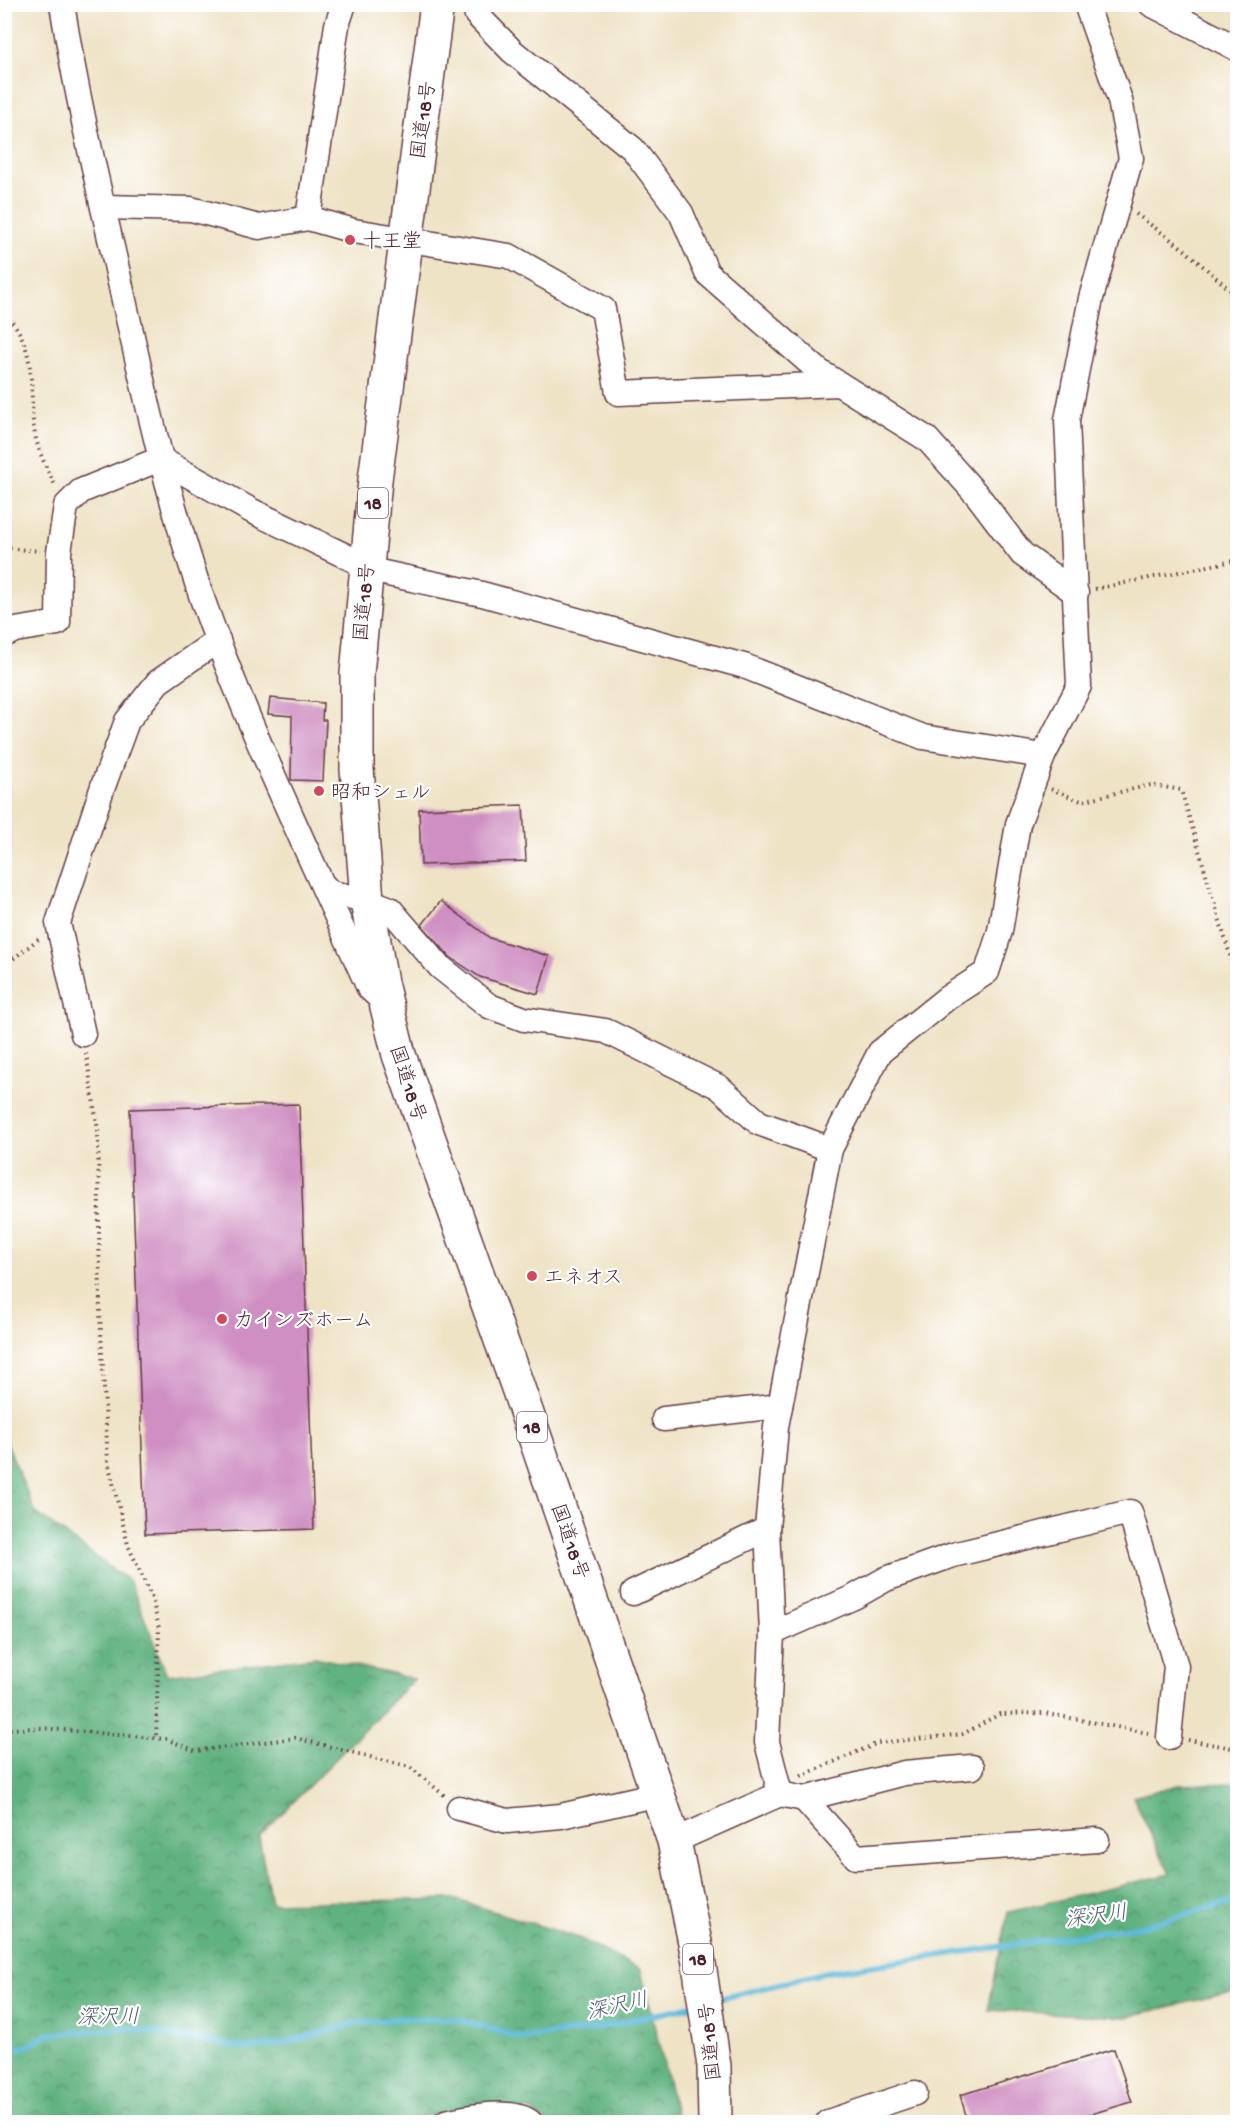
<svg xmlns="http://www.w3.org/2000/svg" width="1242" height="2127" font-family="'Gochi Hand','Klee One',sans-serif">
<style>
.forest{fill:url(#forest-crowns);stroke:#566856;stroke-width:1.5}
.lines{fill:none;stroke-linecap:round;stroke-linejoin:round}
.stream{stroke:#59b8d8;stroke-width:6}
.building{fill:#cf8fc2}
.minor-casing{stroke:#633c42;stroke-width:27}
.highway-casing{stroke:#633c42;stroke-width:36}
.path{stroke:#633c42;stroke-width:4;stroke-dasharray:1.5 4.5;stroke-linecap:butt}
.minor{stroke:#fff;stroke-width:24}
.highway{stroke:#fff;stroke-width:33}
.poi-dot{fill:#d1495b;stroke:#fff;stroke-width:2}
.labels{text-anchor:middle;stroke-width:4.5;stroke-linejoin:round;paint-order:stroke}
.shield{fill:#fff;stroke:#80626b;stroke-width:1.5}
.shield-label{font-size:18px;font-weight:bold;fill:#4a1f2b}
.street-label{font-size:20px;fill:#4a1f2b;stroke:#fff}
.poi-label{font-size:20px;fill:#4a1f2b;stroke:#fff;text-anchor:start}
.water-label{font-size:21px;font-style:italic;fill:#505c70;stroke:#fff}
</style>
<defs>
<pattern id="forest-crowns" width="20" height="18" patternUnits="userSpaceOnUse" patternTransform="scale(1.5)"><rect width="20" height="18" fill="#61b280"/><path d="M2 6a3 3 0 1 1 6 0M12 15a3 3 0 1 1 6 0" fill="none" stroke="#529069"/></pattern>
</defs>
<rect width="100%" height="100%" fill="#fff"/>
<filter id="ink" filterUnits="userSpaceOnUse"><feTurbulence type="fractalNoise" baseFrequency=".0167" numOctaves="2"/><feDisplacementMap in="SourceGraphic" scale="12" xChannelSelector="R" yChannelSelector="G"/><feConvolveMatrix kernelMatrix="1 2 1 2 8 2 1 2 1" color-interpolation-filters="sRGB"/></filter>
<filter id="wash" filterUnits="userSpaceOnUse"><feTurbulence type="fractalNoise" baseFrequency=".008" numOctaves="4" result="noise"/><feDisplacementMap in="SourceGraphic" scale="24" xChannelSelector="R" yChannelSelector="G"/><feGaussianBlur stdDeviation="1.35" result="paint"/><feColorMatrix in="noise" values="0 0 0 0 0 0 0 0 0 0 0 0 0 0 0 0 0 1.4 0 .05"/><feComposite in="paint" operator="in"/></filter>
<g filter="url(#wash)">
<rect width="100%" height="100%" fill="#efe3c6"/>
<g class="forest">
<path d="M 4,1436 L 35,1512 L 130,1582 L 167,1675 L 315,1657 L 414,1679 L 259,1837 L 271,1903 L 454,1899 L 579,1938 L 641,1970 L 678,2122 L 546,2122 L 530,2110 L 474,2105 L 401,2122 L 5,2122 Z"/>
<path d="M 1237,1783 L 1237,1991 L 1125,2017 L 988,2010 L 1008,1912 L 1170,1874 L 1133,1797 L 1178,1785 Z"/>
</g>
<g class="lines">
<g class="stream">
<path d="M 715,2000 L 827,1972 L 1147,1925 L 1238,1900"/>
<path d="M 4,2052 L 28,2046 L 50,2034 L 128,2028 L 248,2048 L 281,2044 L 354,2024 L 394,2019 L 456,2019 L 522,2038 L 589,2030 L 696,2005"/>
</g>
</g>
<g id="blocks">
<g class="building">
<path d="M 270,698 L 323,703 L 322,720 L 326,720 L 323,781 L 291,780 L 292,716 L 268,714 Z"/>
<path d="M 523,805 L 526,861 L 421,865 L 419,809 Z"/>
<path d="M 441,901 L 490,938 L 549,956 L 538,994 L 480,977 L 450,957 L 422,925 Z"/>
<path d="M 299,1104 L 314,1529 L 145,1534 L 130,1109 Z"/>
<path d="M 1114,2049 L 1132,2102 L 1063,2122 L 968,2122 L 960,2095 Z"/>
</g>
</g>
</g>
<g filter="url(#ink)">
<use href="#blocks" fill-opacity="0" stroke="#633c42" stroke-width="1.5"/>
<g class="lines">
<g class="minor-casing">
<g id="minor">
<path d="M 62,4 C 76,94 97,181 117,269 C 142,381 166,493 203,601 C 250,733 312,860 369,988 L 381,999"/>
<path d="M 474,4 L 477,15 L 512,51 L 633,149 L 681,213 L 707,273 L 820,372 L 927,439 L 978,496 L 1022,554 L 1076,593"/>
<path d="M 1151,4 L 1238,49"/>
<path d="M 103,207 L 191,209 L 259,227 L 308,218 L 354,231 L 509,256 L 603,309 L 618,393 L 839,384"/>
<path d="M 308,218 L 337,25 L 344,4"/>
<path d="M 160,459 L 252,511 L 379,572 L 482,594 L 744,666 L 923,737 L 1043,756"/>
<path d="M 4,635 L 15,630 L 58,623 L 59,552 L 66,506 L 81,491 L 160,459"/>
<path d="M 324,886 L 331,893 L 367,900 L 390,909 L 440,967 L 489,1006 L 524,1019 L 606,1031 L 719,1087 L 759,1123 L 830,1149"/>
<path d="M 83,1034 L 58,923 L 102,789 L 127,721 L 158,682 L 218,640"/>
<path d="M 664,1419 L 780,1406"/>
<path d="M 633,1593 L 767,1529"/>
<path d="M 772,1633 L 854,1597 L 886,1579 L 953,1555 L 1130,1512 L 1176,1666 L 1169,1737"/>
<path d="M 780,1794 L 767,1742 L 772,1633 L 767,1529 L 776,1427 L 830,1149 L 880,1052 L 947,998 L 987,972 L 1000,931 L 1018,824 L 1043,756 L 1079,686 L 1067,420 L 1091,298 L 1131,158 L 1120,100 L 1086,4"/>
<path d="M 804,1799 L 856,1857 L 1097,1840"/>
<path d="M 459,1808 L 507,1821 L 561,1816 L 658,1794"/>
<path d="M 674,1841 L 780,1794 L 804,1799 L 904,1773 L 972,1767"/>
<path d="M 446,2122 C 467,2117 512,2108 530,2122"/>
<path d="M 828,2122 L 915,2093"/>
</g>
</g>
<g class="highway-casing">
<path id="highway" d="M 437,4 L 375,480 L 357,674 L 357,769 L 367,900 L 381,983 L 399,1055 L 517,1385 L 674,1841 L 698,1957 L 714,2066 L 715,2122"/>
</g>
<g class="path">
<path d="M 1136,214 L 1185,250 L 1238,297"/>
<path d="M 4,313 C 36,343 30,382 33,421 C 35,445 45,466 56,487"/>
<path d="M 4,548 L 40,551"/>
<path d="M 1095,589 L 1238,560"/>
<path d="M 1051,789 L 1081,801 L 1151,785 L 1181,790 L 1238,982"/>
<path d="M 4,966 L 41,937"/>
<path d="M 86,1053 L 98,1130 L 100,1314 L 108,1462 L 128,1545 L 152,1598 L 159,1628 L 156,1738"/>
<path d="M 4,1729 L 40,1728 L 166,1739 L 196,1751 L 295,1738 L 410,1767 L 445,1796"/>
<path d="M 1188,1740 L 1238,1749"/>
<path d="M 801,1776 L 878,1743 L 963,1734 L 1000,1714 L 1044,1713 L 1148,1733"/>
</g>
<use href="#minor" class="minor"/>
<use href="#highway" class="highway"/>
</g>
</g>
<g class="poi-dot">
<circle cx="350" cy="240" r="6"/>
<circle cx="319" cy="791" r="6"/>
<circle cx="532" cy="1276" r="6"/>
<circle cx="222" cy="1319" r="6"/>
</g>
<g class="labels">
<g class="shield">
<rect x="358" y="488" width="30" height="30" rx="4.5"/>
<rect x="517" y="1412" width="30" height="30" rx="4.5"/>
<rect x="683" y="1944" width="30" height="30" rx="4.5"/>
</g>
<g class="shield-label">
<text x="373" y="509">18</text>
<text x="532" y="1433">18</text>
<text x="698" y="1965">18</text>
</g>
<g class="street-label">
<text transform="translate(422 120) rotate(-82)" y="7">国道18号</text>
<text transform="translate(363 602) rotate(-85)" y="7">国道18号</text>
<text transform="translate(409 1083) rotate(72)" y="7">国道18号</text>
<text transform="translate(571 1541) rotate(71)" y="7">国道18号</text>
<text transform="translate(709 2042) rotate(-96)" y="7">国道18号</text>
</g>
<g class="poi-label">
<text x="362" y="247">十王堂</text>
<text x="331" y="798">昭和シェル</text>
<text x="544" y="1283">エネオス</text>
<text x="234" y="1326">カインズホーム</text>
</g>
<g class="water-label">
<text transform="translate(1096 1915) rotate(-8)" y="7">深沢川</text>
<text transform="translate(617 2005) rotate(-13)" y="7">深沢川</text>
<text transform="translate(108 2016) rotate(-1)" y="7">深沢川</text>
</g>
</g>
<rect width="1242" height="2127" fill="none" stroke="#fff" stroke-width="24"/>
</svg>
